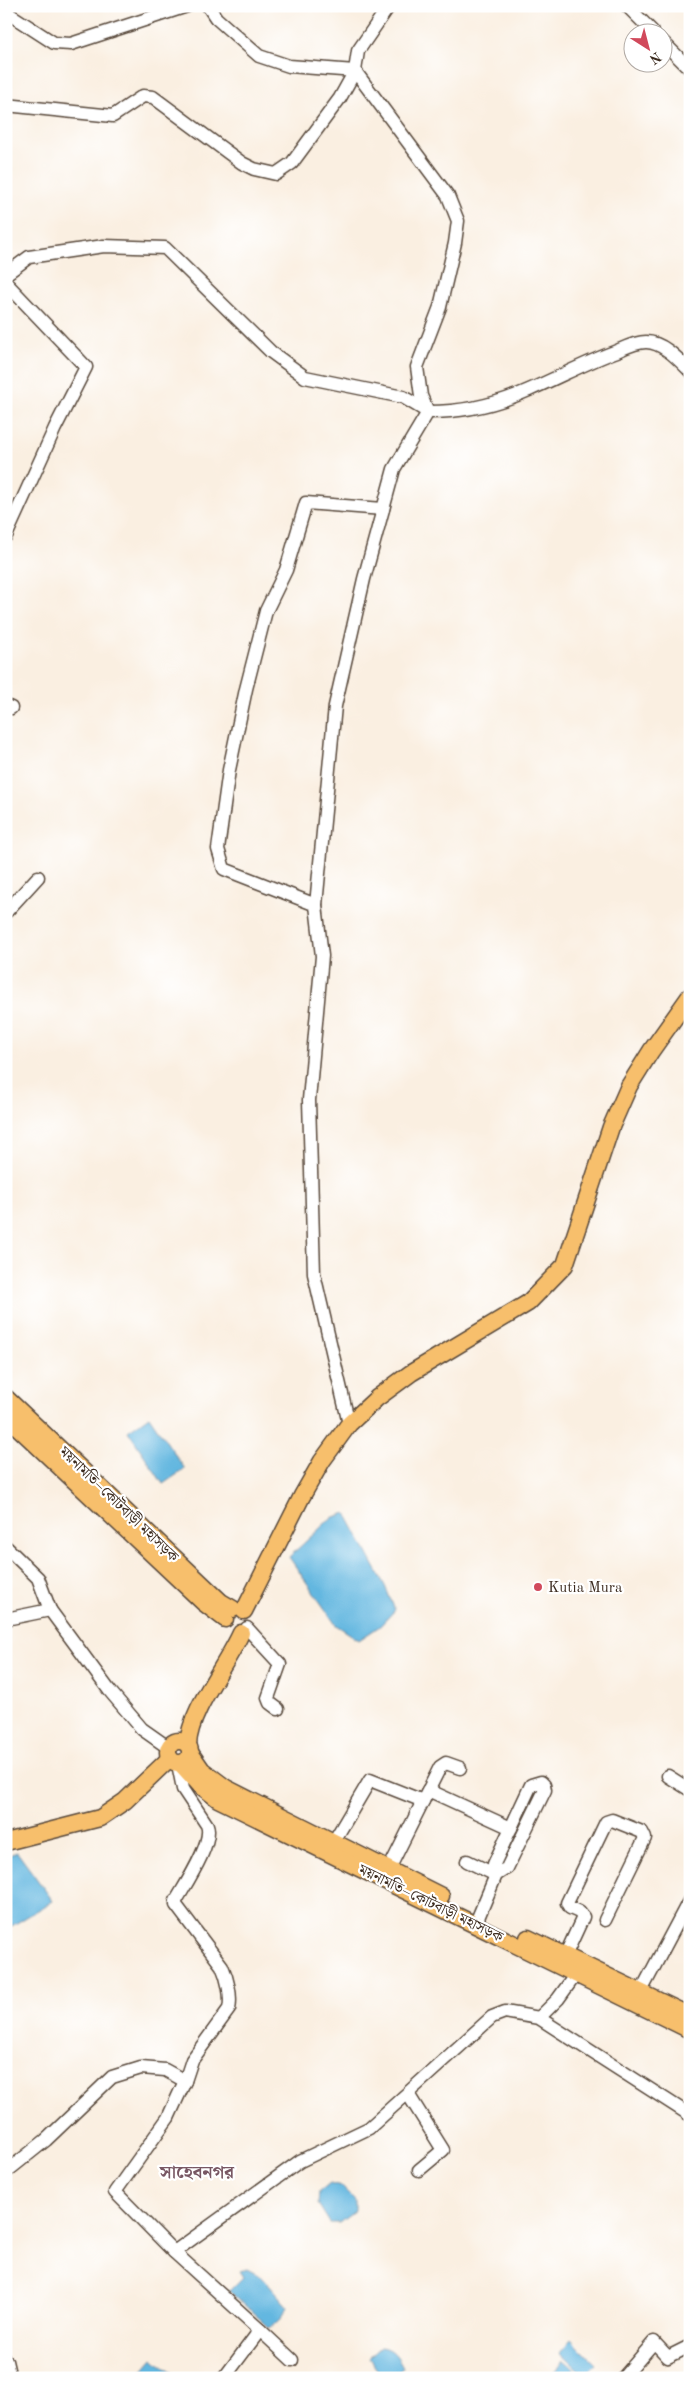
<svg xmlns="http://www.w3.org/2000/svg" width="696" height="2384" font-family="'Old Standard TT','Noto Serif Bengali',serif">
<style>
.water{fill:#64b7e0;stroke:#50707f}
.lines{fill:none;stroke-linecap:round;stroke-linejoin:round}
.minor-casing{stroke:#58483b;stroke-width:15}
.major-casing{stroke:#58483b;stroke-width:19}
.minor{stroke:#fff;stroke-width:12}
.major{stroke:#f7bf6c;stroke-width:16}
.poi-dot{fill:#d1495b;stroke:#fff;stroke-width:2}
.labels{text-anchor:middle;stroke-width:4.5;stroke-linejoin:round;paint-order:stroke}
.street-label{font-size:15px;fill:#3b2a1e;stroke:#fff}
.poi-label{font-size:15px;fill:#3b2a1e;stroke:#fff;text-anchor:start}
.quarter-label{font-size:18px;font-weight:bold;fill:#785763;stroke:#fff}
</style>
<rect width="100%" height="100%" fill="#fff"/>
<filter id="ink" filterUnits="userSpaceOnUse"><feTurbulence type="fractalNoise" baseFrequency=".02" numOctaves="2"/><feDisplacementMap in="SourceGraphic" scale="10" xChannelSelector="R" yChannelSelector="G"/><feConvolveMatrix kernelMatrix="1 2 1 2 8 2 1 2 1" color-interpolation-filters="sRGB"/></filter>
<filter id="wash" filterUnits="userSpaceOnUse"><feTurbulence type="fractalNoise" baseFrequency=".0096" numOctaves="4" result="noise"/><feDisplacementMap in="SourceGraphic" scale="20" xChannelSelector="R" yChannelSelector="G"/><feGaussianBlur stdDeviation="1.12" result="paint"/><feColorMatrix in="noise" values="0 0 0 0 0 0 0 0 0 0 0 0 0 0 0 0 0 1.4 0 .05"/><feComposite in="paint" operator="in"/></filter>
<g filter="url(#wash)">
<rect width="100%" height="100%" fill="#faefe1"/>
<g class="water">
<path d="M 149,1416 L 185,1469 L 163,1484 L 128,1431 Z"/>
<path d="M 346,1513 L 385,1586 L 395,1610 L 380,1626 L 359,1640 L 336,1625 L 289,1557 L 331,1518 Z"/>
<path d="M 17,1852 L 53,1901 L 10,1927 L 6,1923 L 6,1856 Z"/>
<path d="M 330,2183 L 341,2186 L 355,2200 L 355,2211 L 339,2223 L 330,2223 L 318,2204 L 319,2192 Z"/>
<path d="M 247,2269 L 262,2277 L 288,2307 L 282,2317 L 270,2328 L 229,2291 L 243,2277 L 239,2271 Z"/>
<path d="M 571,2339 L 596,2364 L 585,2376 L 560,2352 Z"/>
<path d="M 381,2347 C 393,2348 398,2357 403,2367 L 394,2378 L 383,2378 L 369,2358 Z"/>
<path d="M 153,2358 L 179,2378 L 142,2378 L 140,2373 Z"/>
<path d="M 564,2361 L 583,2377 L 583,2378 L 550,2378 Z"/>
</g>
</g>
<g filter="url(#ink)">
<g class="lines">
<g class="minor-casing">
<g id="minor">
<path d="M 208,6 L 216,18 L 259,56 L 289,66 L 355,71 L 448,196 L 458,221 L 455,243 L 440,307 L 417,367 L 421,396 L 428,412 C 462,412 498,404 529,390 C 559,377 587,362 617,351 C 626,347 636,342 646,342 C 663,342 679,360 690,371"/>
<path d="M 627,6 L 653,32"/>
<path d="M 6,12 L 54,43 L 71,44 L 187,6"/>
<path d="M 664,43 L 690,69"/>
<path d="M 6,105 L 113,116 L 143,96 L 153,97 L 242,163 L 254,169 L 276,174 L 292,163 L 340,98 L 355,71 L 358,51 L 389,6"/>
<path d="M 6,274 L 29,257 L 104,246 L 165,248 L 271,352 L 305,377 L 403,397 L 428,412 L 394,469 L 364,579 L 335,706 L 316,905 L 322,956 L 309,1100 L 314,1274 L 349,1424"/>
<path d="M 6,283 L 86,367 L 55,428 L 6,536"/>
<path d="M 6,706 L 11,708"/>
<path d="M 316,905 L 224,869 L 218,849 L 229,770 L 246,689 L 266,611 L 286,570 L 306,503 L 383,509"/>
<path d="M 6,912 L 38,877"/>
<path d="M 6,1547 L 38,1578 L 50,1610"/>
<path d="M 6,1619 L 50,1610 L 109,1690 L 142,1729 L 169,1748"/>
<path d="M 247,1628 L 280,1664 L 268,1698 L 270,1703 L 278,1709"/>
<path d="M 668,1776 L 690,1790"/>
<path d="M 428,1790 L 511,1828"/>
<path d="M 334,1841 L 370,1780 L 423,1801"/>
<path d="M 467,1861 L 496,1875"/>
<path d="M 389,1869 L 440,1767 L 446,1763 L 460,1768"/>
<path d="M 475,1925 L 496,1875 L 507,1868 L 545,1790 L 544,1785 L 541,1782 L 531,1785 L 494,1864 L 496,1875"/>
<path d="M 565,1956 L 583,1917 L 579,1912 L 570,1908 L 567,1903 L 606,1822 L 612,1820 L 642,1832 L 645,1838 L 605,1920"/>
<path d="M 637,1999 L 690,1899"/>
<path d="M 539,2018 L 558,1999 L 576,1974"/>
<path d="M 408,2094 L 443,2150 L 419,2170"/>
<path d="M 6,2172 L 46,2140 L 112,2077 L 141,2068 L 165,2070 L 185,2081"/>
<path d="M 174,2252 L 115,2192 L 168,2118 L 185,2081 L 192,2060 L 229,2009 C 232,1996 227,1977 222,1966 L 176,1905 L 176,1901 C 185,1885 214,1842 207,1825 L 183,1789 L 178,1764"/>
<path d="M 260,2330 L 292,2360"/>
<path d="M 6,2361 L 10,2378"/>
<path d="M 224,2378 L 260,2330 L 174,2252 L 300,2161 L 369,2128 L 492,2017 L 505,2012 L 539,2018 L 690,2115"/>
<path d="M 623,2378 L 654,2342 L 668,2357 L 690,2346"/>
</g>
</g>
<g class="major-casing">
<g id="major">
<path d="M 6,1398 L 221,1602 L 233,1609"/>
<path d="M 6,1416 L 204,1603 L 225,1619"/>
<path d="M 244,1611 L 302,1496 L 322,1461 L 349,1424 L 377,1398 L 411,1373 L 528,1303 L 565,1265 L 611,1127 L 629,1086 L 651,1051 L 690,996"/>
<circle cx="179" cy="1752" r="11"/>
<path d="M 188,1745 C 189,1711 227,1665 241,1633"/>
<path d="M 191,1754 L 202,1770 L 226,1788 L 441,1896"/>
<path d="M 181,1764 L 201,1786 L 218,1799 L 690,2030"/>
<path d="M 6,1842 L 100,1818 L 125,1801 L 170,1758"/>
<path d="M 528,1938 L 690,2016"/>
</g>
</g>
<use href="#minor" class="minor"/>
<use href="#major" class="major"/>
</g>
</g>
<circle class="poi-dot" cx="538" cy="1587" r="5"/>
<g class="labels">
<g class="street-label">
<text transform="translate(119 1504) rotate(44)" y="5">ময়নামতি–কোটবাড়ী মহাসড়ক</text>
<text transform="translate(431 1903) rotate(26)" y="5">ময়নামতি–কোটবাড়ী মহাসড়ক</text>
</g>
<g class="poi-label">
<text x="548" y="1592">Kutia Mura</text>
</g>
<g class="quarter-label">
<text x="197" y="2178">সাহেবনগর</text>
</g>
</g>
<rect width="696" height="2384" fill="none" stroke="#fff" stroke-width="25"/>
<g transform="translate(648 48) rotate(144)"><circle r="24" fill="#ffffff" stroke="#b1aaa5"/>
<path d="M0-4L9 19L0 12L-9 19Z" fill="#d1495b"/>
<text y="-8" font-size="14" font-weight="bold" text-anchor="middle" fill="#3b2a1e">N</text>
</g>
</svg>
